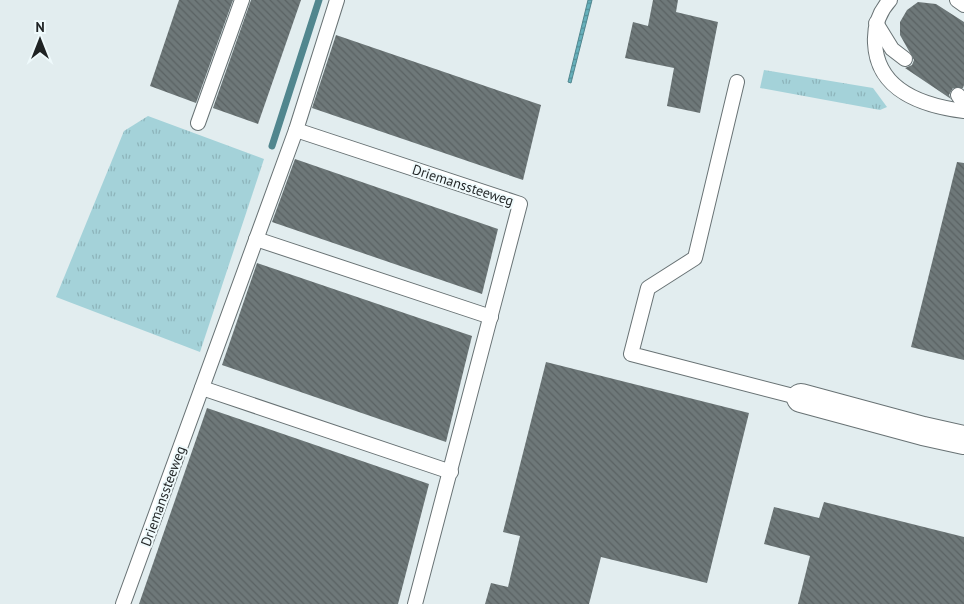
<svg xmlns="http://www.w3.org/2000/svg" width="964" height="604" font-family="'PT Sans',sans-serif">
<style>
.grass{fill:url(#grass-tufts)}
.water{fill:url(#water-rules);stroke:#51868e}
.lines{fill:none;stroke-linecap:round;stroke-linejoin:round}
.stream{stroke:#51868e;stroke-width:7}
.building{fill:url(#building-back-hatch)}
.service-casing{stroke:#687274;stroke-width:16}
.minor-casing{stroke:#687274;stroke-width:30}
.service{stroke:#fff;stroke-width:14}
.minor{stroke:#fff;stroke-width:28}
.labels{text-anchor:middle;stroke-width:4;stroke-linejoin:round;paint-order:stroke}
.street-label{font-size:14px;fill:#1f2324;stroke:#effafc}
</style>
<defs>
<pattern id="grass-tufts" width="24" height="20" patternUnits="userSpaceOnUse" patternTransform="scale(1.25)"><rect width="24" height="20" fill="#a4d2d9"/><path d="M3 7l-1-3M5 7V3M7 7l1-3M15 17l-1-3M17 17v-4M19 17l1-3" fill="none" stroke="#8db4ba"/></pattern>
<pattern id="water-rules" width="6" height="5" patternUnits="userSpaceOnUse" patternTransform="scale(1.25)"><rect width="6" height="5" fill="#66b1bc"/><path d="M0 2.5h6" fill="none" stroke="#539099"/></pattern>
<pattern id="building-back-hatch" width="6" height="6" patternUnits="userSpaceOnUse" patternTransform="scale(1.25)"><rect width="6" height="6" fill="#6e7879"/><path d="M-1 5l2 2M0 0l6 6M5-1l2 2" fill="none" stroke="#5a6263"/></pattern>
</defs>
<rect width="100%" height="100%" fill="#e2edef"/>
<g class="grass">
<path d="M 764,70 L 873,88 L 887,107 L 880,110 L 760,88 Z"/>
<path d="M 148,116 L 264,159 L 200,352 L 56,297 L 124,131 Z"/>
</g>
<path class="water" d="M 588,0 L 592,0 L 571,83 L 568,82 Z"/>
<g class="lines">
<path class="stream" d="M 272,146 L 319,0"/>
</g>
<g class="building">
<path d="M 179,0 L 233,0 L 196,103 L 150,86 Z"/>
<path d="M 251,0 L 301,0 L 258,124 L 213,108 Z"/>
<path d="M 653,0 L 678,0 L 676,12 L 718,22 L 700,113 L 667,106 L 674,68 L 625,58 L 633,22 L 648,26 Z"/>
<path d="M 918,2 L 936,4 L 964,22 L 964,85 L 963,88 L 953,88 L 949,95 L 951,99 L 905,68 L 912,65 L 914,60 L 900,35 L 900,22 L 907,10 Z"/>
<path d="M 336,35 L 541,105 L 523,180 L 312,108 Z"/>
<path d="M 295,159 L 498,229 L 482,294 L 272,222 Z"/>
<path d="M 957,162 L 964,163 L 964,360 L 911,347 Z"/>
<path d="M 257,263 L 472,336 L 446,442 L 222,365 Z"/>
<path d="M 546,362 L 749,413 L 707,583 L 601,557 L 589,604 L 485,604 L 491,583 L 508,587 L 520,536 L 503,532 Z"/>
<path d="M 207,408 L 429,484 L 398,604 L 139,604 Z"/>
<path d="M 824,502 L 964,537 L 964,604 L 798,604 L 810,556 L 764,544 L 774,507 L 819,518 Z"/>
</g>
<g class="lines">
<g class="service-casing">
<g id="service">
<path d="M 890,0 C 879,12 874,26 875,43 C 877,91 924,106 964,111"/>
<path d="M 957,0 L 964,5"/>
<path d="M 876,23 L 892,49 L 905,59"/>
<path d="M 737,82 L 695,258 L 648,288 L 631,354 L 801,398"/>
<path d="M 958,95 L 964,104"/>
<path d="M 198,123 L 242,0"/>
<path d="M 296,130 L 520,204 L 415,604"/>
<path d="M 256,239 L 491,317"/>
<path d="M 202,388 L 451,472"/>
<path d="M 123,604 L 296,130 L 337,0"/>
</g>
</g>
<g class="minor-casing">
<path id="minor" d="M 801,398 L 923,431 L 964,440"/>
</g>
<use href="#service" class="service"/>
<use href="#minor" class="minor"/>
</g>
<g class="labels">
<g class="street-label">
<text transform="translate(463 185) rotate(18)" y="5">Driemanssteeweg</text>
<text transform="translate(163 496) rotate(-70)" y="5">Driemanssteeweg</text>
</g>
</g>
<g transform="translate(40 40)" stroke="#effafc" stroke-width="4" paint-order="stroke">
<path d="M0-4L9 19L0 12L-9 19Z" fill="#1f2324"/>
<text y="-8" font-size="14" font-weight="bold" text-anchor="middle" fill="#1f2324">N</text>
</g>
</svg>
